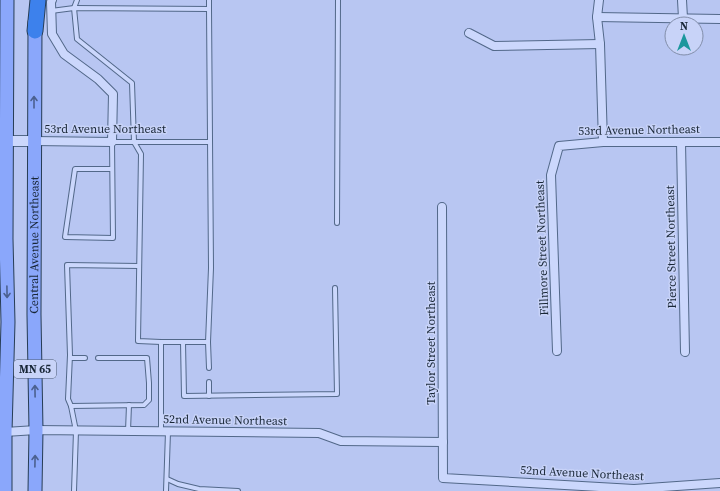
<svg xmlns="http://www.w3.org/2000/svg" width="720" height="491" font-family="'Source Serif 4',serif">
<style>
.lines{fill:none;stroke-linecap:round;stroke-linejoin:round}
.service-casing{stroke:#526889;stroke-width:6}
.minor-casing{stroke:#526889;stroke-width:10}
.tertiary-casing{stroke:#526889;stroke-width:12}
.primary-casing{stroke:#273d55;stroke-width:15}
.motorway-casing{stroke:#273d55;stroke-width:17}
.service{stroke:#cbd7fc;stroke-width:4}
.minor{stroke:#cbd7fc;stroke-width:8}
.tertiary{stroke:#cbd7fc;stroke-width:10}
.primary{stroke:#8aa7fb;stroke-width:13}
.motorway{stroke:#3d81ec;stroke-width:15}
.oneway{stroke:#4b608f}
.labels{text-anchor:middle;stroke-width:3;stroke-linejoin:round;paint-order:stroke}
.shield{fill:#c8d3f8;stroke:#4d5a70;stroke-width:1}
.shield-label{font-size:11px;font-weight:bold;fill:#182636}
.street-label{font-size:12px;fill:#182636;stroke:#c8d3f8}
</style>
<rect width="100%" height="100%" fill="#b8c6f2"/>
<g class="lines">
<g class="service-casing">
<g id="service">
<path d="M 77,0 L 74,8 L 77,39 L 132,83 L 134,142 L 141,154 L 138,341 L 161,342"/>
<path d="M 51,11 L 74,8 L 209,9 L 209,0"/>
<path d="M 112,169 L 75,169 L 65,237 L 113,238 L 112,142 L 210,142"/>
<path d="M 337,223 L 338,0"/>
<path d="M 183,342 L 184,396 L 337,394 L 335,288"/>
<path d="M 70,358 L 85,358"/>
<path d="M 209,368 L 208,342 L 211,268 L 209,9"/>
<path d="M 209,382 L 209,396"/>
<path d="M 71,406 L 144,405 L 149,400 L 149,383 L 147,358 L 98,358"/>
<path d="M 128,431 L 129,405"/>
<path d="M 161,431 L 161,342 L 208,342"/>
<path d="M 167,479 L 178,484 L 199,489 L 238,491"/>
<path d="M 74,491 L 76,431 L 71,406 L 68,399 L 70,355 L 67,265 L 139,266"/>
<path d="M 166,491 L 168,432"/>
</g>
</g>
<g class="minor-casing">
<g id="minor">
<path d="M 599,0 L 597,17 L 600,44 L 603,142"/>
<path d="M 682,0 L 683,18"/>
<path d="M 597,17 L 720,19"/>
<path d="M 469,33 L 494,46 L 600,44"/>
<path d="M 34,141 L 112,142 L 113,94 L 98,79 L 64,54 L 52,34 L 51,2 L 52,0"/>
<path d="M 681,142 L 685,352"/>
<path d="M 442,207 L 443,478 L 634,489 L 720,483"/>
<path d="M 557,351 L 551,175 L 559,146 L 603,142 L 720,142"/>
<path d="M 5,432 L 36,430 L 319,433 L 341,441 L 443,442"/>
</g>
</g>
<g class="tertiary-casing">
<path id="tertiary" d="M 0,141 L 34,141"/>
</g>
<g class="primary-casing">
<g id="primary">
<path d="M 5,491 L 5,432 L 8,322 L 6,239 L 7,0"/>
<path id="s1" d="M 35,491 L 36,430 L 34,315 L 35,22"/>
</g>
</g>
<g class="motorway-casing">
<path id="motorway" d="M 35,31 L 38,0"/>
</g>
<use href="#service" class="service"/>
<use href="#minor" class="minor"/>
<use href="#tertiary" class="tertiary"/>
<use href="#primary" class="primary"/>
<use href="#motorway" class="motorway"/>
</g>
<defs><path id="oneway-shaft" d="M-6 0H5M1.5-3L5.5 0L1.5 3" fill="none" stroke-width="1.6" stroke-linecap="round" stroke-linejoin="round"/></defs>
<g class="oneway">
<use href="#oneway-shaft" transform="translate(34 102) rotate(-90)"/>
<use href="#oneway-shaft" transform="translate(7 292) rotate(89)"/>
<use href="#oneway-shaft" transform="translate(35 391) rotate(-91)"/>
<use href="#oneway-shaft" transform="translate(35 461) rotate(-89)"/>
</g>
<g class="labels">
<rect class="shield" x="14" y="360" width="42" height="18" rx="3"/>
<g class="shield-label">
<text x="35" y="373">MN 65</text>
</g>
<g class="street-label">
<text x="105" y="133">53rd Avenue Northeast</text>
<text transform="translate(639 130) rotate(-1)" y="4">53rd Avenue Northeast</text>
<text dy="4" stroke="none"><textPath href="#s1" startOffset="246">Central Avenue Northeast</textPath></text>
<text transform="translate(671 247) rotate(-91)" y="4">Pierce Street Northeast</text>
<text transform="translate(542 248) rotate(-92)" y="4">Fillmore Street Northeast</text>
<text transform="translate(431 343) rotate(-90)" y="4">Taylor Street Northeast</text>
<text transform="translate(225 420) rotate(1)" y="4">52nd Avenue Northeast</text>
<text transform="translate(582 473) rotate(3)" y="4">52nd Avenue Northeast</text>
</g>
</g>
<g transform="translate(684 36)"><circle r="19" fill="#c8d3f8" stroke="#828eaa"/>
<path d="M0-3L7 15L0 10L-7 15Z" fill="#1c979d"/>
<text y="-6" font-size="11" font-weight="bold" text-anchor="middle" fill="#182636">N</text>
</g>
</svg>
